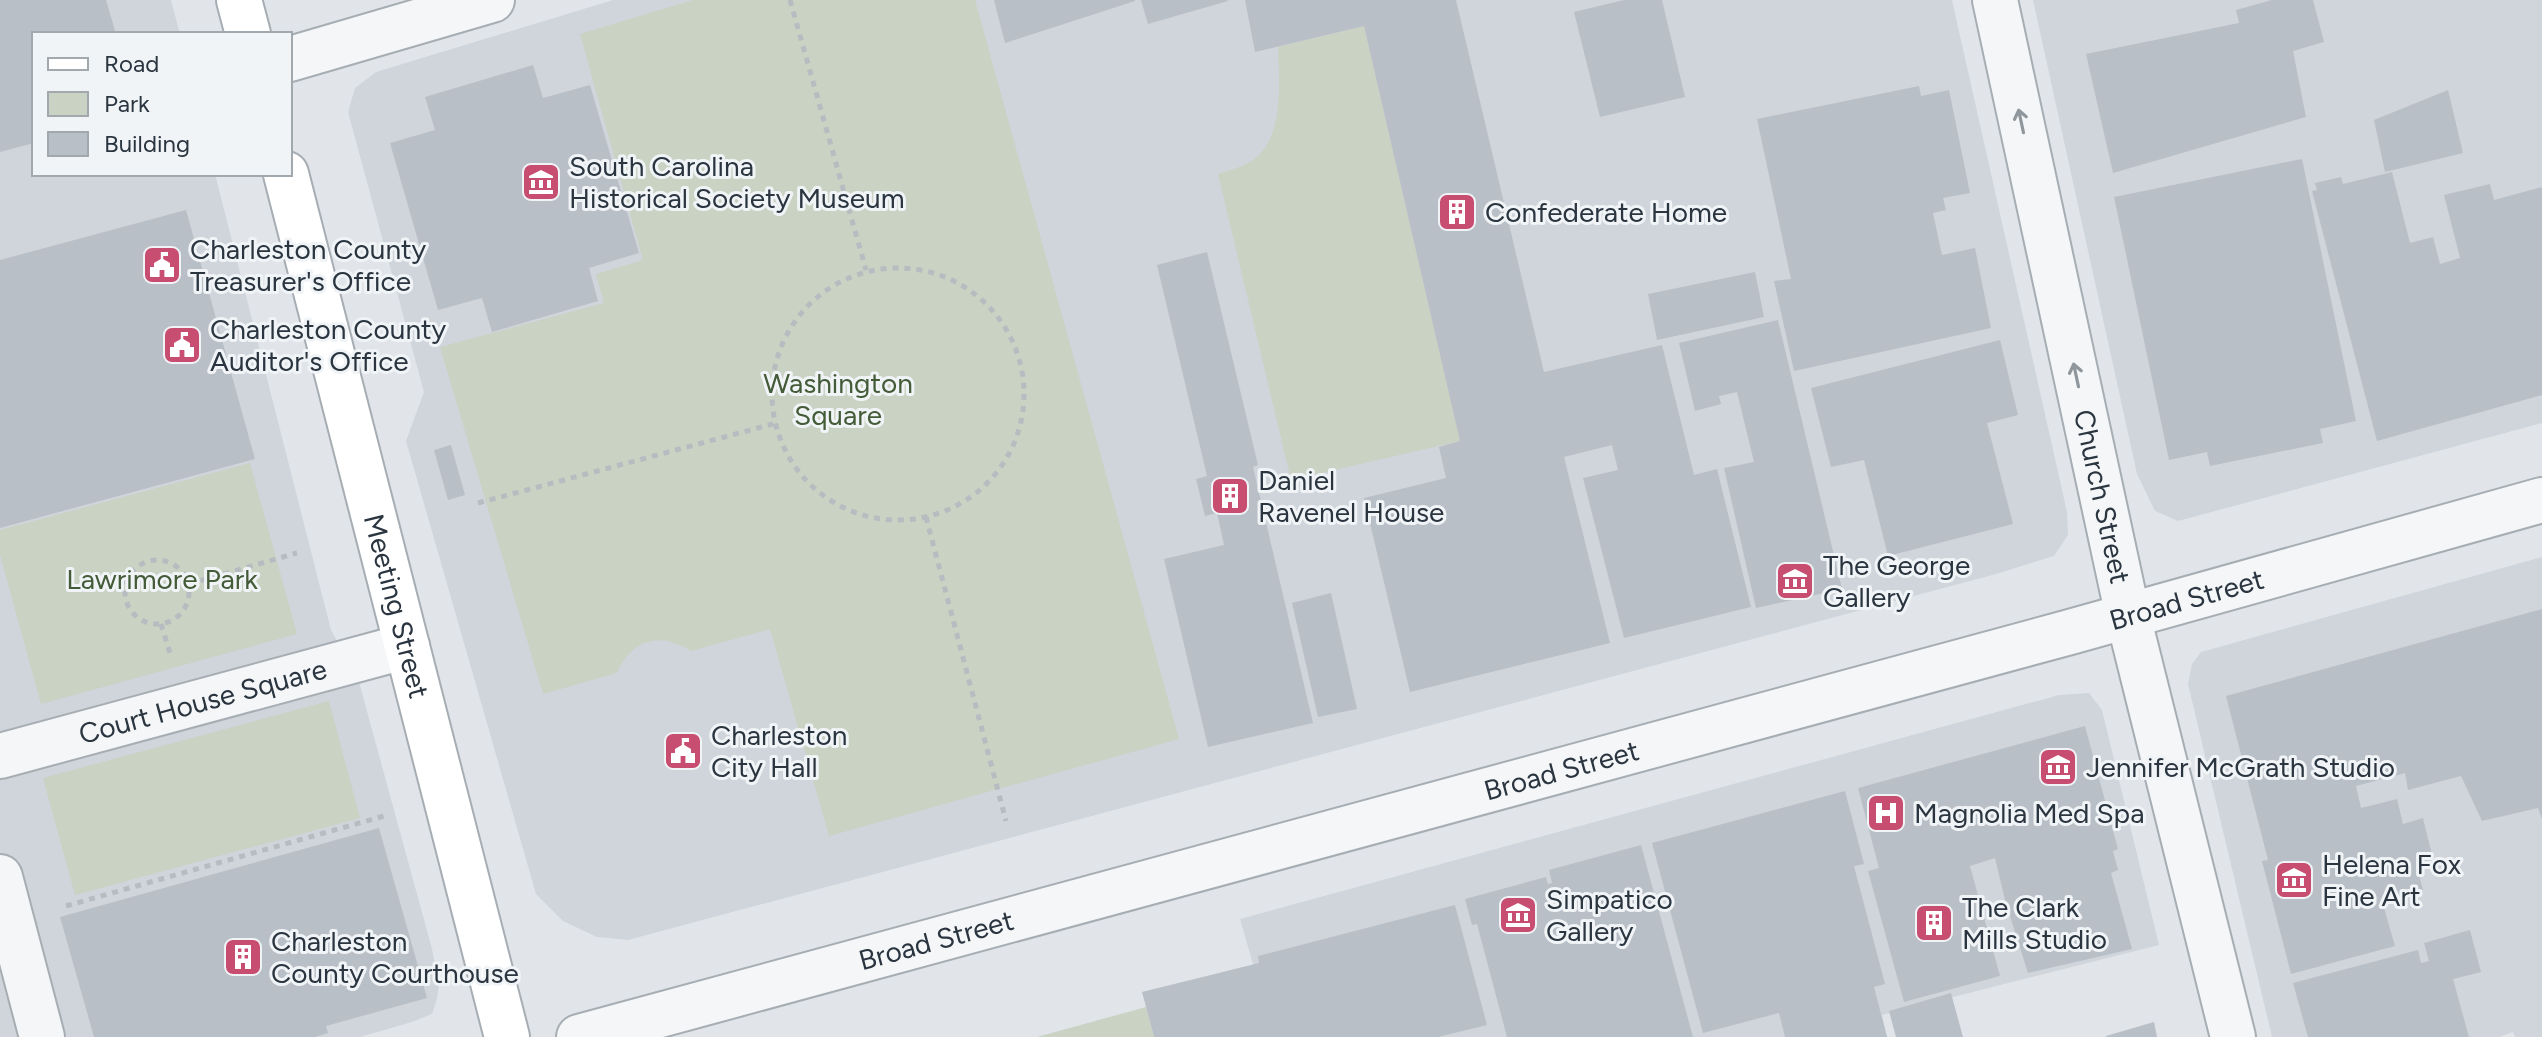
<svg xmlns="http://www.w3.org/2000/svg" width="2542" height="1037" font-family="Figtree,sans-serif">
<style>
.built{fill:#cfd5db}
.green{fill:#c9d2c3}
.building{fill:#b9bfc6}
.lines{fill:none;stroke-linecap:round;stroke-linejoin:round}
.pedestrian-casing{stroke:#a6adb3;stroke-width:48}
.minor-casing{stroke:#a6adb3;stroke-width:48}
.tertiary-casing{stroke:#a6adb3;stroke-width:48}
.secondary-casing{stroke:#a6adb3;stroke-width:48}
.path{stroke:#b7bcc1;stroke-width:5;stroke-dasharray:6 6;stroke-linecap:butt}
.pedestrian{stroke:#f4f6f8;stroke-width:44}
.minor{stroke:#f4f6f8;stroke-width:44}
.tertiary{stroke:#f4f6f8;stroke-width:44}
.secondary{stroke:#fff;stroke-width:44}
.oneway{stroke:#8f969c}
.labels{text-anchor:middle;stroke-width:6;stroke-linejoin:round;paint-order:stroke}
.poi-label{font-size:28px;fill:#2a3540;stroke:#f1f4f7;text-anchor:start}
.park-label{font-size:28px;fill:#445b38;stroke:#f1f4f7}
.street-label{font-size:28px;fill:#2a3540;stroke:#f1f4f7}
</style>
<rect width="100%" height="100%" fill="#e1e5e9"/>
<g class="built">
<path d="M 0,0 L 171,0 L 180,34 L 34,34 L 34,174 L 215,174 L 331,630 L 359,682 L 432,949 L 439,984 L 437,999 L 432,1014 L 412,1022 L 360,1037 L 0,1037 Z"/>
<path d="M 613,0 L 1952,0 L 2067,512 L 2068,535 L 2054,556 L 1996,574 L 628,940 L 597,937 L 563,921 L 536,894 L 406,441 L 424,392 L 348,112 L 355,88 L 376,72 Z"/>
<path d="M 2033,0 L 2542,0 L 2542,423 L 2178,521 L 2155,511 L 2137,474 Z"/>
<path d="M 2542,557 L 2542,1037 L 2515,1037 L 2513,1032 L 2499,1037 L 2272,1037 L 2188,684 L 2192,664 L 2201,652 Z"/>
<path d="M 2089,693 L 2102,710 L 2159,945 L 1882,1015 L 1887,1037 L 1274,1037 L 1240,919 L 2059,695 Z"/>
</g>
<g class="green">
<path d="M 693,0 L 975,0 L 1179,739 L 829,836 L 770,629 L 691,651 C 660,631 632,639 617,673 L 543,694 L 440,347 L 604,303 L 596,274 L 643,260 L 580,34 Z"/>
<path d="M 1364,26 L 1460,441 L 1291,480 L 1218,174 C 1230,170 1243,167 1253,160 C 1285,138 1279,80 1278,47 Z"/>
<path d="M 250,463 L 297,634 L 41,704 L 0,555 L 0,530 Z"/>
<path d="M 329,701 L 360,818 L 75,895 L 43,778 Z"/>
<path d="M 1146,1007 L 1154,1037 L 1037,1037 Z"/>
</g>
<g class="building">
<path d="M 0,0 L 106,0 L 116,34 L 34,34 L 34,143 L 0,152 Z"/>
<path d="M 994,0 L 1135,0 L 1135,1 L 1005,43 Z"/>
<path d="M 1141,0 L 1227,0 L 1228,1 L 1148,24 Z"/>
<path d="M 1245,0 L 1456,0 L 1544,372 L 1662,345 L 1694,475 L 1717,469 L 1751,607 L 1624,638 L 1583,478 L 1618,470 L 1612,445 L 1564,457 L 1610,643 L 1410,692 L 1364,498 L 1446,478 L 1439,447 L 1460,441 L 1364,26 L 1255,52 Z"/>
<path d="M 1624,0 L 1662,0 L 1685,97 L 1600,117 L 1574,12 Z"/>
<path d="M 2272,0 L 2313,0 L 2324,42 L 2293,51 L 2306,117 L 2113,173 L 2086,54 L 2239,23 L 2236,10 Z"/>
<path d="M 533,65 L 543,98 L 590,85 L 639,253 L 589,268 L 598,301 L 492,332 L 482,298 L 438,310 L 390,143 L 435,130 L 425,97 Z"/>
<path d="M 1919,86 L 1921,96 L 1949,90 L 1970,193 L 1943,198 L 1946,210 L 1933,213 L 1942,255 L 1975,248 L 1991,328 L 1794,371 L 1774,281 L 1791,279 L 1757,119 Z"/>
<path d="M 2448,90 L 2463,153 L 2385,172 L 2374,120 Z"/>
<path d="M 2302,159 L 2356,421 L 2320,429 L 2323,443 L 2210,466 L 2207,452 L 2169,460 L 2114,197 Z"/>
<path d="M 2392,172 L 2410,243 L 2433,237 L 2440,264 L 2460,258 L 2444,195 L 2490,184 L 2494,200 L 2542,187 L 2542,395 L 2377,441 L 2312,191 L 2317,190 L 2315,183 L 2341,177 L 2343,184 Z"/>
<path d="M 186,210 L 255,459 L 0,528 L 0,260 Z"/>
<path d="M 1207,252 L 1258,465 L 1253,467 L 1313,723 L 1208,747 L 1164,559 L 1224,545 L 1217,513 L 1205,516 L 1196,479 L 1207,476 L 1157,265 Z"/>
<path d="M 1755,272 L 1764,317 L 1657,340 L 1648,294 Z"/>
<path d="M 1778,320 L 1842,589 L 1756,608 L 1724,468 L 1754,462 L 1737,392 L 1719,396 L 1721,404 L 1695,411 L 1679,343 Z"/>
<path d="M 2000,340 L 2018,415 L 1987,423 L 2013,524 L 1888,556 L 1864,460 L 1831,467 L 1811,388 Z"/>
<path d="M 451,445 L 465,495 L 448,500 L 434,450 Z"/>
<path d="M 1331,593 L 1357,709 L 1318,717 L 1292,603 Z"/>
<path d="M 2542,609 L 2542,819 L 2538,808 L 2482,821 L 2461,776 L 2408,790 L 2405,773 L 2356,786 L 2361,808 L 2397,799 L 2403,824 L 2423,818 L 2433,859 L 2416,863 L 2423,890 L 2382,901 L 2395,946 L 2291,974 L 2262,861 L 2268,860 L 2226,696 Z"/>
<path d="M 2085,726 L 2118,849 L 2113,851 L 2118,870 L 2111,873 L 2132,949 L 2028,973 L 2005,900 L 1995,858 L 1970,866 L 2000,976 L 1904,1002 L 1868,871 L 1879,868 L 1858,788 Z"/>
<path d="M 1845,791 L 1864,864 L 1854,866 L 1885,984 L 1874,987 L 1887,1037 L 1785,1037 L 1779,1013 L 1703,1033 L 1652,843 Z"/>
<path d="M 379,828 L 427,998 L 326,1026 L 328,1033 L 315,1037 L 94,1037 L 60,917 Z"/>
<path d="M 1641,845 L 1693,1037 L 1507,1037 L 1477,924 L 1472,925 L 1465,899 L 1546,877 L 1548,884 L 1552,883 L 1549,870 Z"/>
<path d="M 1455,905 L 1487,1025 L 1438,1037 L 1154,1037 L 1142,992 L 1259,963 L 1258,956 Z"/>
<path d="M 2470,930 L 2481,972 L 2453,979 L 2469,1037 L 2308,1037 L 2293,983 L 2418,950 L 2421,963 L 2429,961 L 2424,943 Z"/>
<path d="M 1951,993 L 1963,1037 L 1896,1037 L 1889,1011 Z"/>
<path d="M 2154,1022 L 2157,1037 L 2106,1037 L 2106,1036 Z"/>
</g>
<g class="lines">
<g class="pedestrian-casing">
<g id="pedestrian">
<path id="s1" d="M 0,756 L 407,646"/>
<path d="M 0,877 L 42,1037"/>
</g>
</g>
<g class="minor-casing">
<path id="minor" d="M 290,59 L 492,0"/>
</g>
<g class="tertiary-casing">
<g id="tertiary">
<path id="s2" d="M 1995,0 L 2128,616 L 2233,1037"/>
<path id="s3" d="M 579,1037 L 2070,632 L 2542,500"/>
</g>
</g>
<g class="secondary-casing">
<g id="secondary">
<path d="M 239,0 L 248,34"/>
<path id="s4" d="M 286,174 L 507,1037"/>
</g>
</g>
<g class="path">
<path d="M 790,0 L 866,270"/>
<circle cx="898" cy="394" r="126"/>
<path d="M 478,503 L 773,424"/>
<path d="M 926,517 L 1006,821"/>
<circle cx="157" cy="592" r="32"/>
<path d="M 189,584 L 297,553"/>
<path d="M 161,624 L 170,653"/>
<path d="M 66,906 L 384,816"/>
</g>
<use href="#pedestrian" class="pedestrian"/>
<use href="#minor" class="minor"/>
<use href="#tertiary" class="tertiary"/>
<use href="#secondary" class="secondary"/>
</g>
<defs><path id="oneway-shaft" d="M-6 0H5M1.5-3L5.5 0L1.5 3" fill="none" stroke-width="1.6" stroke-linecap="round" stroke-linejoin="round" transform="scale(2)"/></defs>
<g class="oneway">
<use href="#oneway-shaft" transform="translate(2021 121) rotate(-102)"/>
<use href="#oneway-shaft" transform="translate(2076 375) rotate(-102)"/>
</g>
<defs>
<g id="museum-square" transform="scale(2)"><rect x="-9" y="-9" width="18" height="18" rx="4" fill="#c74d71" stroke="#f1f4f7"/><path d="M0-6L6-3V-2H-6V-3ZM-5-1h2V3h-2ZM-1-1h2V3h-2ZM3-1h2V3H3ZM-6 4H6V6H-6Z" fill="#fff"/></g>
<g id="building-square" transform="scale(2)"><rect x="-9" y="-9" width="18" height="18" rx="4" fill="#c74d71" stroke="#f1f4f7"/><path d="M-4-6H4V6H1V3H-1V6H-4ZM-2.5-4.3h1.7v1.8h-1.7ZM.8-4.3h1.7v1.8H.8ZM-2.5-1h1.7V.8h-1.7ZM.8-1h1.7V.8H.8Z" fill="#fff"/></g>
<g id="civic-square" transform="scale(2)"><rect x="-9" y="-9" width="18" height="18" rx="4" fill="#c74d71" stroke="#f1f4f7"/><path d="M-.6-6.5H3V-4.5H.6V-3L4-1V1h2V6H-6V1h2V-1L-.6-3ZM-1.2 2.5V6h2.4V2.5Z" fill="#fff"/></g>
<g id="hospital-square" transform="scale(2)"><rect x="-9" y="-9" width="18" height="18" rx="4" fill="#c74d71" stroke="#f1f4f7"/><path d="M-5-5h3v3.5h4V-5h3V5h-3V1.5h-4V5h-3Z" fill="#fff"/></g>
</defs>
<g fill-rule="evenodd">
<use href="#museum-square" x="541" y="182"/>
<use href="#building-square" x="1457" y="212"/>
<use href="#civic-square" x="162" y="265"/>
<use href="#civic-square" x="182" y="345"/>
<use href="#building-square" x="1230" y="496"/>
<use href="#museum-square" x="1795" y="581"/>
<use href="#civic-square" x="683" y="751"/>
<use href="#museum-square" x="2058" y="767"/>
<use href="#hospital-square" x="1886" y="813"/>
<use href="#museum-square" x="2294" y="880"/>
<use href="#museum-square" x="1518" y="915"/>
<use href="#building-square" x="1934" y="923"/>
<use href="#building-square" x="243" y="957"/>
</g>
<g class="labels">
<g class="poi-label">
<text x="569" y="176">South Carolina<tspan x="569" dy="32">Historical Society Museum</tspan></text>
<text x="1485" y="222">Confederate Home</text>
<text x="190" y="259">Charleston County<tspan x="190" dy="32">Treasurer's Office</tspan></text>
<text x="210" y="339">Charleston County<tspan x="210" dy="32">Auditor's Office</tspan></text>
<text x="1258" y="490">Daniel<tspan x="1258" dy="32">Ravenel House</tspan></text>
<text x="1823" y="575">The George<tspan x="1823" dy="32">Gallery</tspan></text>
<text x="711" y="745">Charleston<tspan x="711" dy="32">City Hall</tspan></text>
<text x="2086" y="777">Jennifer McGrath Studio</text>
<text x="1914" y="823">Magnolia Med Spa</text>
<text x="2322" y="874">Helena Fox<tspan x="2322" dy="32">Fine Art</tspan></text>
<text x="1546" y="909">Simpatico<tspan x="1546" dy="32">Gallery</tspan></text>
<text x="1962" y="917">The Clark<tspan x="1962" dy="32">Mills Studio</tspan></text>
<text x="271" y="951">Charleston<tspan x="271" dy="32">County Courthouse</tspan></text>
</g>
<g class="park-label">
<text x="838" y="393">Washington<tspan x="838" dy="32">Square</tspan></text>
<text x="162" y="589">Lawrimore Park</text>
</g>
<g class="street-label">
<text dy="10" stroke="none"><textPath href="#s2" startOffset="508">Church Street</textPath></text>
<text dy="10" stroke="none"><textPath href="#s3" startOffset="1666">Broad Street</textPath></text>
<text dy="10" stroke="none"><textPath href="#s4" startOffset="446">Meeting Street</textPath></text>
<text dy="10" stroke="none"><textPath href="#s1" startOffset="210">Court House Square</textPath></text>
<text dy="10" stroke="none"><textPath href="#s3" startOffset="1018">Broad Street</textPath></text>
<text dy="10" stroke="none"><textPath href="#s3" startOffset="370">Broad Street</textPath></text>
</g>
</g>
<rect x="32" y="32" width="260" height="144" fill="#f1f4f7" stroke="#a1a8ae" stroke-width="2"/>
<rect x="48" y="58" width="40" height="12" fill="#ffffff" stroke="#a1a8ae" stroke-width="2"/>
<text x="104" y="72" font-size="24" fill="#2a3540">Road</text>
<rect x="48" y="92" width="40" height="24" fill="#c9d2c3" stroke="#a1a8ae" stroke-width="2"/>
<text x="104" y="112" font-size="24" fill="#2a3540">Park</text>
<rect x="48" y="132" width="40" height="24" fill="#b9bfc6" stroke="#a1a8ae" stroke-width="2"/>
<text x="104" y="152" font-size="24" fill="#2a3540">Building</text>
</svg>
